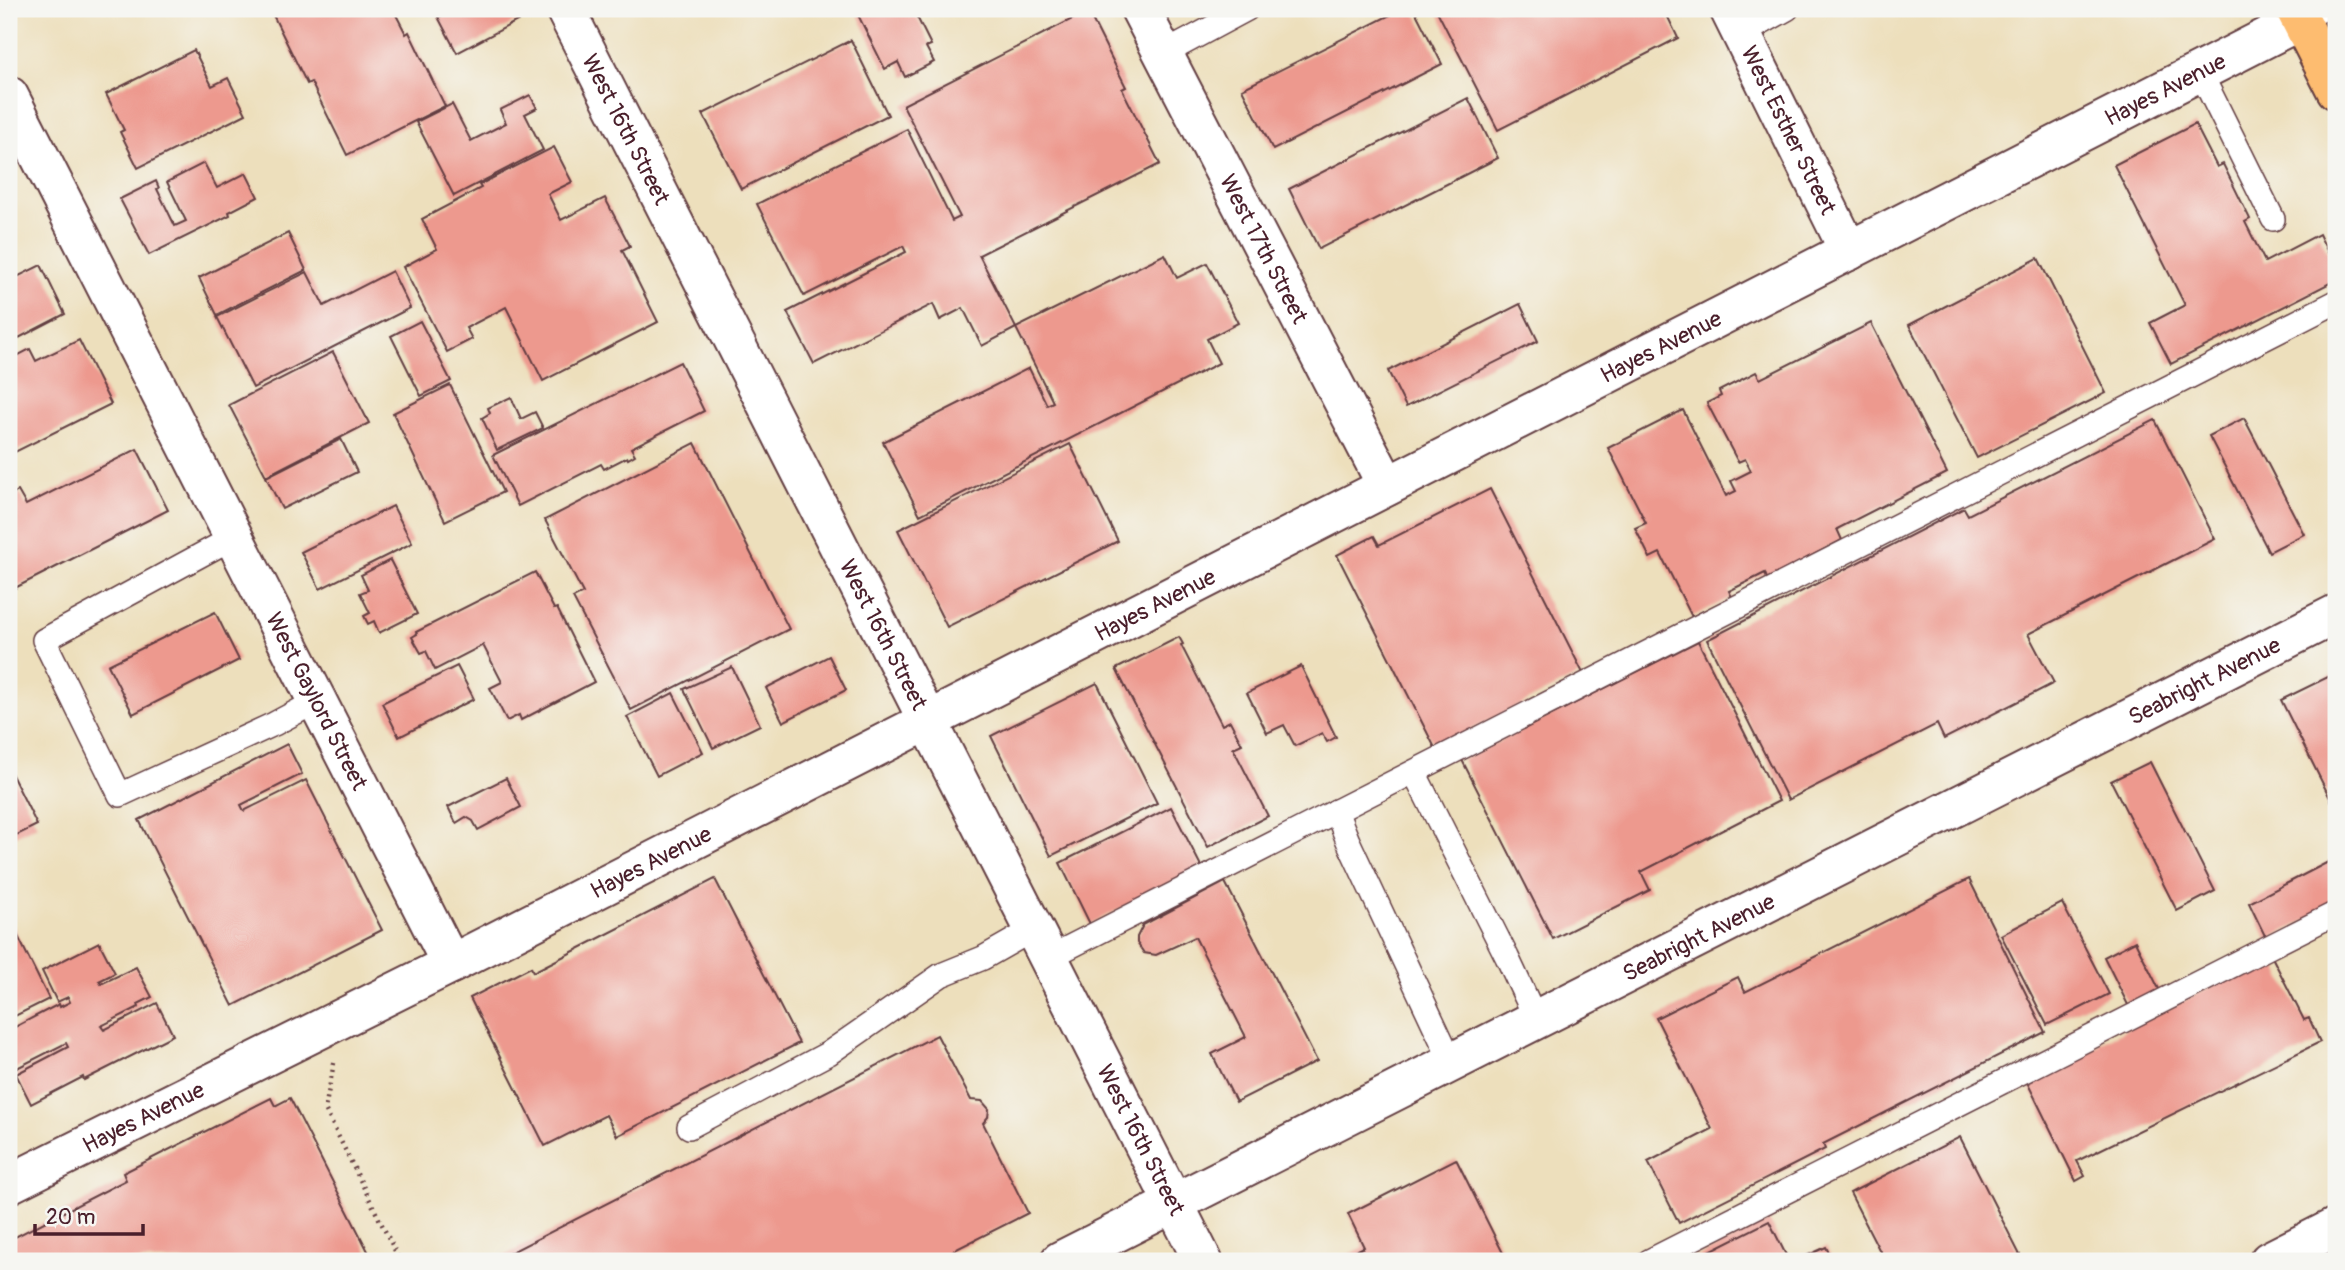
<svg xmlns="http://www.w3.org/2000/svg" width="2345" height="1270" font-family="Pangolin,sans-serif">
<style>
.building{fill:#ed998e}
.lines{fill:none;stroke-linecap:round;stroke-linejoin:round}
.service-casing{stroke:#623c41;stroke-width:26}
.minor-casing{stroke:#623c41;stroke-width:42}
.tertiary-casing{stroke:#623c41;stroke-width:42}
.trunk-casing{stroke:#623c41;stroke-width:42}
.path{stroke:#623c41;stroke-width:4.5;stroke-dasharray:2 5;stroke-linecap:butt}
.service{stroke:#fff;stroke-width:23}
.minor{stroke:#fff;stroke-width:38}
.tertiary{stroke:#fff;stroke-width:38}
.trunk{stroke:#fdbc6f;stroke-width:38}
.labels{text-anchor:middle;stroke-width:6;stroke-linejoin:round;paint-order:stroke}
.street-label{font-size:23px;fill:#4a1f2b;stroke:#f6f6f2}
</style>
<rect width="100%" height="100%" fill="#f6f6f2"/>
<filter id="ink" filterUnits="userSpaceOnUse"><feTurbulence type="fractalNoise" baseFrequency=".0143" numOctaves="2"/><feDisplacementMap in="SourceGraphic" scale="14" xChannelSelector="R" yChannelSelector="G"/><feConvolveMatrix kernelMatrix="1 2 1 2 8 2 1 2 1" color-interpolation-filters="sRGB"/></filter>
<filter id="wash" filterUnits="userSpaceOnUse"><feTurbulence type="fractalNoise" baseFrequency=".00686" numOctaves="4" result="noise"/><feDisplacementMap in="SourceGraphic" scale="28" xChannelSelector="R" yChannelSelector="G"/><feGaussianBlur stdDeviation="1.57" result="paint"/><feColorMatrix in="noise" values="0 0 0 0 0 0 0 0 0 0 0 0 0 0 0 0 0 1.4 0 .05"/><feComposite in="paint" operator="in"/></filter>
<g filter="url(#wash)">
<rect width="100%" height="100%" fill="#eddfbc"/>
<g id="blocks">
<g class="building">
<path d="M 276,9 L 393,9 L 406,34 L 409,32 L 445,106 L 347,155 L 311,82 L 307,84 L 271,11 Z"/>
<path d="M 455,9 L 513,9 L 519,20 L 457,53 L 438,17 Z"/>
<path d="M 855,9 L 913,9 L 931,45 L 926,47 L 934,62 L 905,77 L 898,62 L 885,69 Z"/>
<path d="M 1402,9 L 1414,9 L 1442,64 L 1273,150 L 1242,89 Z"/>
<path d="M 1436,9 L 1664,9 L 1678,38 L 1498,130 Z"/>
<path d="M 1088,11 L 1126,87 L 1122,89 L 1160,164 L 979,255 L 1016,328 L 982,346 L 963,308 L 940,320 L 933,304 L 814,364 L 787,312 L 906,252 L 903,246 L 804,296 L 757,204 L 907,129 L 952,221 L 960,217 L 903,105 Z"/>
<path d="M 851,40 L 888,115 L 741,189 L 703,114 Z"/>
<path d="M 194,50 L 212,86 L 228,78 L 246,114 L 138,168 L 120,132 L 124,130 L 106,94 Z"/>
<path d="M 530,95 L 537,108 L 525,114 L 543,150 L 454,196 L 416,122 L 452,104 L 471,141 L 506,123 L 500,110 Z"/>
<path d="M 1468,98 L 1498,158 L 1319,249 L 1289,189 Z"/>
<path d="M 2195,124 L 2217,167 L 2223,164 L 2250,219 L 2245,222 L 2265,262 L 2319,234 L 2336,269 L 2336,280 L 2171,364 L 2150,323 L 2185,305 L 2114,165 Z"/>
<path d="M 554,147 L 572,182 L 548,194 L 561,220 L 605,198 L 630,246 L 622,250 L 658,322 L 543,381 L 506,307 L 466,328 L 472,339 L 447,352 L 403,267 L 437,249 L 422,219 L 481,188 L 479,185 Z"/>
<path d="M 204,163 L 217,188 L 246,173 L 258,197 L 229,212 L 230,215 L 149,255 L 120,199 L 156,181 L 159,188 L 157,189 L 175,226 L 186,221 L 167,182 Z"/>
<path d="M 288,233 L 306,270 L 217,315 L 199,278 Z"/>
<path d="M 1165,254 L 1177,278 L 1207,263 L 1238,323 L 1207,339 L 1219,363 L 920,515 L 883,442 L 1029,368 L 1047,405 L 1053,402 L 1016,328 Z"/>
<path d="M 2038,258 L 2106,393 L 1977,458 L 1909,325 Z"/>
<path d="M 41,265 L 65,314 L 9,343 L 9,271 L 13,279 Z"/>
<path d="M 392,271 L 410,308 L 253,388 L 217,317 L 307,272 L 324,306 Z"/>
<path d="M 1520,304 L 1538,341 L 1406,407 L 1388,371 Z"/>
<path d="M 420,321 L 451,381 L 421,396 L 391,336 Z"/>
<path d="M 1871,323 L 1947,473 L 1837,529 L 1842,540 L 1767,579 L 1765,573 L 1729,591 L 1732,597 L 1692,617 L 1660,553 L 1650,558 L 1635,528 L 1646,523 L 1608,448 L 1683,410 L 1726,496 L 1736,491 L 1731,481 L 1751,471 L 1745,459 L 1738,462 L 1707,403 L 1721,396 L 1719,391 L 1756,372 L 1760,379 Z"/>
<path d="M 79,340 L 111,404 L 9,455 L 9,360 L 30,349 L 36,361 Z"/>
<path d="M 333,352 L 369,423 L 266,476 L 229,405 Z"/>
<path d="M 680,362 L 704,411 L 631,448 L 635,455 L 628,459 L 627,457 L 604,469 L 601,464 L 518,506 L 493,455 Z"/>
<path d="M 450,385 L 503,492 L 445,521 L 393,413 Z"/>
<path d="M 511,397 L 521,419 L 535,412 L 543,428 L 497,450 L 482,418 L 490,413 L 488,408 Z"/>
<path d="M 2244,418 L 2304,534 L 2269,552 L 2209,436 Z"/>
<path d="M 2155,420 L 2215,539 L 2028,634 L 2054,683 L 1944,739 L 1937,724 L 1788,800 L 1707,640 L 1964,508 L 1968,515 Z"/>
<path d="M 341,439 L 357,472 L 282,509 L 266,477 Z"/>
<path d="M 695,443 L 789,629 L 631,710 L 573,598 L 583,593 L 545,520 Z"/>
<path d="M 1070,444 L 1118,541 L 947,627 L 898,530 Z"/>
<path d="M 137,449 L 168,510 L 9,591 L 9,495 L 18,491 L 26,505 Z"/>
<path d="M 1490,489 L 1583,673 L 1435,748 L 1337,555 L 1374,536 L 1379,545 Z"/>
<path d="M 393,506 L 412,543 L 320,589 L 301,552 Z"/>
<path d="M 390,560 L 417,614 L 379,633 L 374,621 L 368,624 L 364,616 L 370,613 L 360,593 L 368,590 L 361,575 Z"/>
<path d="M 535,572 L 554,609 L 557,608 L 594,682 L 521,720 L 519,715 L 507,721 L 490,688 L 502,682 L 483,645 L 435,670 L 426,651 L 421,653 L 412,637 L 417,634 L 416,632 Z"/>
<path d="M 215,612 L 239,660 L 133,714 L 108,665 Z"/>
<path d="M 1179,637 L 1183,644 L 1181,645 L 1222,725 L 1230,721 L 1242,744 L 1233,748 L 1268,816 L 1208,847 L 1116,669 Z"/>
<path d="M 1698,641 L 1779,801 L 1641,872 L 1650,890 L 1553,939 L 1462,760 Z"/>
<path d="M 829,656 L 846,690 L 783,722 L 766,688 Z"/>
<path d="M 457,666 L 474,699 L 399,737 L 382,703 Z"/>
<path d="M 1301,666 L 1336,737 L 1327,742 L 1322,733 L 1295,746 L 1284,725 L 1267,733 L 1247,693 Z"/>
<path d="M 732,667 L 760,725 L 713,748 L 684,689 Z"/>
<path d="M 2336,673 L 2336,810 L 2281,700 Z"/>
<path d="M 1097,683 L 1157,803 L 1051,856 L 991,736 Z"/>
<path d="M 673,693 L 703,752 L 657,776 L 627,717 Z"/>
<path d="M 287,744 L 302,774 L 241,805 L 244,811 L 306,780 L 382,930 L 233,1006 L 139,820 Z"/>
<path d="M 2150,762 L 2215,891 L 2177,911 L 2111,781 Z"/>
<path d="M 9,769 L 37,825 L 9,839 Z"/>
<path d="M 506,778 L 521,807 L 478,830 L 473,821 L 466,817 L 456,823 L 448,807 Z"/>
<path d="M 1171,807 L 1202,868 L 1090,924 L 1060,863 Z"/>
<path d="M 2336,858 L 2336,905 L 2267,940 L 2249,903 Z"/>
<path d="M 715,879 L 799,1043 L 617,1136 L 606,1115 L 545,1146 L 470,998 L 531,967 L 533,972 Z"/>
<path d="M 1969,879 L 2045,1032 L 1823,1144 L 1825,1149 L 1679,1223 L 1648,1162 L 1712,1129 L 1656,1018 L 1738,977 L 1745,992 Z"/>
<path d="M 1225,882 L 1317,1061 L 1236,1102 L 1212,1054 L 1246,1037 L 1195,937 L 1156,955 L 1144,953 L 1137,943 L 1137,937 L 1143,925 Z"/>
<path d="M 2062,903 L 2109,994 L 2047,1025 L 2001,935 Z"/>
<path d="M 9,918 L 49,999 L 9,1019 Z"/>
<path d="M 2135,941 L 2160,991 L 2129,1007 L 2104,957 Z"/>
<path d="M 99,942 L 115,973 L 99,981 L 101,984 L 136,967 L 152,997 L 138,1004 L 139,1007 L 101,1026 L 104,1030 L 157,1003 L 173,1035 L 84,1080 L 83,1077 L 31,1104 L 16,1074 L 68,1047 L 66,1043 L 9,1072 L 9,1030 L 59,1004 L 60,1007 L 70,1002 L 68,997 L 57,1002 L 42,971 Z"/>
<path d="M 2272,957 L 2304,1020 L 2309,1018 L 2320,1042 L 2077,1161 L 2085,1176 L 2076,1181 L 2027,1082 L 2100,1045 L 2099,1043 Z"/>
<path d="M 937,1035 L 971,1100 L 982,1101 L 989,1109 L 988,1117 L 983,1123 L 1028,1213 L 933,1261 L 494,1261 Z"/>
<path d="M 271,1098 L 275,1106 L 290,1098 L 373,1261 L 9,1261 L 9,1240 L 126,1180 L 123,1173 Z"/>
<path d="M 1960,1137 L 2020,1255 L 2008,1261 L 1885,1261 L 1850,1193 Z"/>
<path d="M 1456,1159 L 1504,1255 L 1492,1261 L 1335,1261 L 1364,1247 L 1348,1214 Z"/>
<path d="M 1769,1221 L 1789,1261 L 1690,1261 Z"/>
<path d="M 1826,1247 L 1833,1261 L 1795,1261 Z"/>
</g>
</g>
</g>
<g filter="url(#ink)">
<use href="#blocks" fill-opacity="0" stroke="#623c41" stroke-width="2"/>
<g class="lines">
<g class="service-casing">
<g id="service">
<path d="M 2301,20 L 2323,9"/>
<path d="M 1742,34 L 1787,9"/>
<path d="M 1163,54 L 1247,9"/>
<path d="M 2200,72 L 2273,219"/>
<path d="M 234,537 L 44,640 L 120,795 L 274,724 L 317,701"/>
<path d="M 1414,772 L 1507,957 L 1536,1019"/>
<path d="M 1336,811 L 1348,841 L 1452,1063"/>
<path d="M 1048,958 L 2336,302"/>
<path d="M 689,1127 L 829,1053 L 941,975 L 983,958 L 1034,929"/>
<path d="M 1649,1261 L 2336,913"/>
</g>
</g>
<g class="minor-casing">
<g id="minor">
<path id="s1" d="M 565,9 L 1203,1261"/>
<path id="s2" d="M 1140,9 L 1387,486"/>
<path id="s3" d="M 1729,9 L 1849,251"/>
<path id="s4" d="M 9,96 L 451,964"/>
<path id="s5" d="M 9,1184 L 451,964 L 2301,20"/>
</g>
</g>
<g class="tertiary-casing">
<g id="tertiary">
<path id="s6" d="M 1060,1261 L 2336,614"/>
<path d="M 2269,1261 L 2336,1227"/>
</g>
</g>
<g class="trunk-casing">
<path id="trunk" d="M 2295,9 L 2336,90"/>
</g>
<path class="path" d="M 334,1063 L 325,1109 L 400,1261"/>
<use href="#service" class="service"/>
<use href="#minor" class="minor"/>
<use href="#tertiary" class="tertiary"/>
<use href="#trunk" class="trunk"/>
</g>
</g>
<g class="labels">
<g class="street-label">
<text dy="8" stroke="none"><textPath href="#s5" startOffset="2418">Hayes Avenue</textPath></text>
<text dy="8" stroke="none"><textPath href="#s1" startOffset="135">West 16th Street</textPath></text>
<text dy="8" stroke="none"><textPath href="#s3" startOffset="135">West Esther Street</textPath></text>
<text dy="8" stroke="none"><textPath href="#s2" startOffset="270">West 17th Street</textPath></text>
<text dy="8" stroke="none"><textPath href="#s5" startOffset="1852">Hayes Avenue</textPath></text>
<text dy="8" stroke="none"><textPath href="#s5" startOffset="1284">Hayes Avenue</textPath></text>
<text dy="8" stroke="none"><textPath href="#s1" startOffset="702">West 16th Street</textPath></text>
<text dy="8" stroke="none"><textPath href="#s6" startOffset="1283">Seabright Avenue</textPath></text>
<text dy="8" stroke="none"><textPath href="#s4" startOffset="679">West Gaylord Street</textPath></text>
<text dy="8" stroke="none"><textPath href="#s5" startOffset="718">Hayes Avenue</textPath></text>
<text dy="8" stroke="none"><textPath href="#s6" startOffset="716">Seabright Avenue</textPath></text>
<text dy="8" stroke="none"><textPath href="#s5" startOffset="150">Hayes Avenue</textPath></text>
<text dy="8" stroke="none"><textPath href="#s1" startOffset="1269">West 16th Street</textPath></text>
</g>
</g>
<rect width="2345" height="1270" fill="none" stroke="#f6f6f2" stroke-width="35"/>
<path d="M35 1224v10h108v-10" fill="none" stroke="#4a1f2b" stroke-width="3.5"/>
<text x="46" y="1224" font-size="21" fill="#4a1f2b" stroke="#f6f6f2" stroke-width="5" paint-order="stroke">20 m</text>
</svg>
